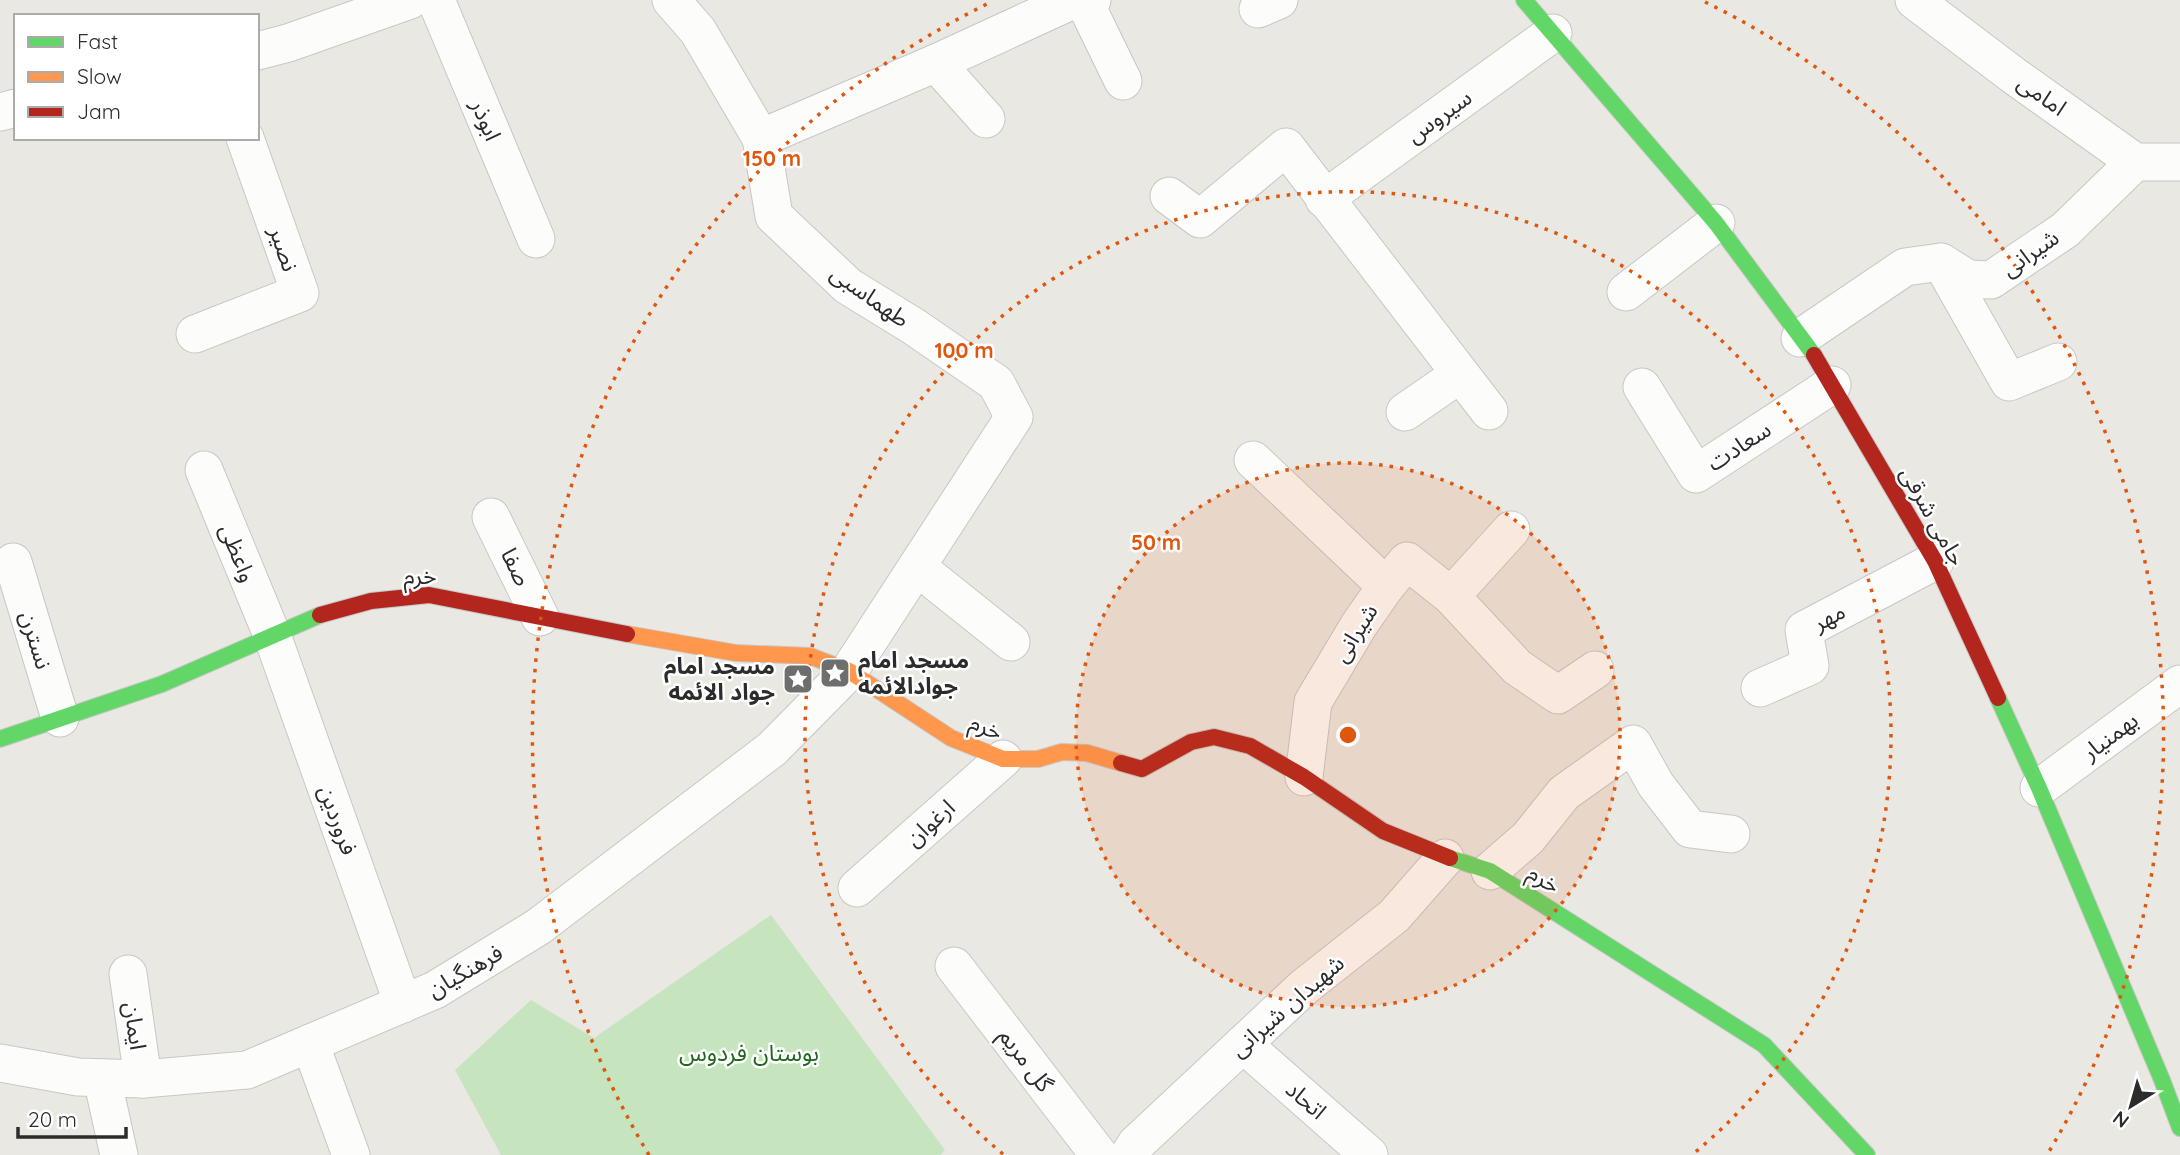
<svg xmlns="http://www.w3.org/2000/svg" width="2180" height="1155" font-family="Quicksand,'Noto Sans Arabic',sans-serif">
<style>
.green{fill:#c6e4bd}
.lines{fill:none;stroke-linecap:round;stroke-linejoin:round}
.street-casing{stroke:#c8c7c7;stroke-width:39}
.fast-casing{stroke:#c8c7c7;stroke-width:18}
.slow-casing{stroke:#c8c7c7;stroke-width:18}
.jam-casing{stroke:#c8c7c7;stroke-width:18}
.street{stroke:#fcfcfb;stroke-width:37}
.fast{stroke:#63d668;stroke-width:16}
.slow{stroke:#ff974d;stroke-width:16}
.jam{stroke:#b3261e;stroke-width:16}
.ring{fill:none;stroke:#df570e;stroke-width:3.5;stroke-dasharray:3.5 7}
.labels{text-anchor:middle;stroke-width:5;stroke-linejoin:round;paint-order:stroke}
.street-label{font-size:23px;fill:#2c2c2c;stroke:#fff}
.poi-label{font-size:23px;font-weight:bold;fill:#2c2c2c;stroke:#fff;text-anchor:start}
.park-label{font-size:23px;fill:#20661f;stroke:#fff}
.centre{fill:#df570e;stroke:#fff;stroke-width:3.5}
.ring-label{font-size:21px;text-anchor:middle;font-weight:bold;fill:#df570e;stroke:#fff;stroke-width:5;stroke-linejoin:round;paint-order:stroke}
</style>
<rect width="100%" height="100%" fill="#eae8e2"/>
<path class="green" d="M 771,915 L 945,1150 L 940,1155 L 501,1155 L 455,1070 L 531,1000 L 594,1038 Z"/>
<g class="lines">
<g class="street-casing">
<g id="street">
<path d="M 436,0 L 536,239"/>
<path d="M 1092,0 L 1088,9 L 1123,81"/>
<path d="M 1914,0 L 2013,75 L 2135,162 L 2180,162"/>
<path d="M 1258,9 L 1279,0"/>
<path d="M 257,51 L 288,43 L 410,0"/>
<path d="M 936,63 L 986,119"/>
<path d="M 0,112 L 16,108"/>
<path d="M 761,138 L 936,63 L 1073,0"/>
<path d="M 1169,196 L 1200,219 L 1286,147 L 1489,411"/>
<path d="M 1324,199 L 1553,33"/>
<path d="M 1941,262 L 2009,382 L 2058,362"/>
<path d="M 1626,292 L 1716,223"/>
<path d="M 195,334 L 300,293 L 245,138"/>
<path d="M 1800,338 L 1905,267 L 1941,262 L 1968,279 L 1991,280 L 2065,230 L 2135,162"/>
<path d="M 1642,387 L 1696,474 L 1832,385"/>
<path d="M 1405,412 L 1460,374"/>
<path d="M 1253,460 L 1386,586 L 1359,625 L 1313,702 L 1304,777"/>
<path d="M 204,470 L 272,635 L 403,1004"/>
<path d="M 491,517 L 540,617"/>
<path d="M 13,562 L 60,718"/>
<path d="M 917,567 L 1011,642"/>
<path d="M 1386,586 L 1407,561 L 1451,596 L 1517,667 L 1558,695 L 1595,670"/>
<path d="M 1451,596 L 1511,530"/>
<path d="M 1760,688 L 1810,666 L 1804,630 L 1935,561"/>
<path d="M 2039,788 L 2180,684"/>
<path d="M 1490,871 L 1528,838 L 1564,793 L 1633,744 L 1656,785 L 1690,829 L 1731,834"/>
<path d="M 857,888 L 1003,759"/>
<path d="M 954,966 L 1099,1155"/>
<path d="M 128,974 L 143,1079"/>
<path d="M 310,1043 L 351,1155"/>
<path d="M 1243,1044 L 1369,1155"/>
<path d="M 0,1063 L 78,1077 L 143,1079 L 247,1070 L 435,990 L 538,927 L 772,749 L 849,671 L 1014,417 L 996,383 L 913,326 L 848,286 L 774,216 L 761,138 L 698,31 L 671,0"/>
<path d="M 102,1078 L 119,1155"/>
<path d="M 1129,1155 L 1136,1144 L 1304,987 L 1394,916 L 1445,858"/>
</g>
</g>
<g class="fast-casing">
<g id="fast">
<path d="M 1524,0 L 1716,223 L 1814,355"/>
<path d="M 1998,698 L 2039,788 L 2162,1080 L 2180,1128"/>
<path d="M 0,739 L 162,684 L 320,615"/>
<path d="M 1450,858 L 1490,871 L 1764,1045 L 1867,1155"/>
</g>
</g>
<g class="slow-casing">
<path id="slow" d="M 627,634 L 736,653 L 810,656 L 849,671 L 951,738 L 1003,759 L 1038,759 L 1062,752 L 1087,753 L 1121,763"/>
</g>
<g class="jam-casing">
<g id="jam">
<path d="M 1814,355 L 1935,561 L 1998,698"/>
<path d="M 320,615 L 371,601 L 429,595 L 627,634"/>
<path d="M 1121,763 L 1142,769 L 1191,742 L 1214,737 L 1250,746 L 1304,777 L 1383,831 L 1450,858"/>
</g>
</g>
<use href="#street" class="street"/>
<use href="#fast" class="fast"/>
<use href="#slow" class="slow"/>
<use href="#jam" class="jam"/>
</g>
<circle cx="1348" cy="735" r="272" fill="#df570e" fill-opacity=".12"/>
<g class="ring">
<circle cx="1348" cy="735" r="272"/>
<path d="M1003 1154A543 543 0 1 1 1693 1154"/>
<path d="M649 1155A815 815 0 0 1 991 2M1705 2A815 815 0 0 1 2047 1155"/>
</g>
<defs>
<g id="sight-square" transform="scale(1.575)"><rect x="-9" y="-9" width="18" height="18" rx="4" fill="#6e6e6c" stroke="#fff"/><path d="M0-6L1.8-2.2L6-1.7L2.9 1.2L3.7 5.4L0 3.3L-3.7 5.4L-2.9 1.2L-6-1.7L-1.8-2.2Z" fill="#fff"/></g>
</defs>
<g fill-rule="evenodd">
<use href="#sight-square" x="835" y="673"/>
<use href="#sight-square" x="798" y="679"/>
</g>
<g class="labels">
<g class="street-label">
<text transform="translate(2042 95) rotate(35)" y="8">امامی</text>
<text transform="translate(1439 116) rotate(-36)" y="8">سیروس</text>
<text transform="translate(486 120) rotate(67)" y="8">ابوذر</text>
<text transform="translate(284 249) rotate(71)" y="8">نصیر</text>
<text transform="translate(2030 253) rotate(-35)" y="8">شیرانی</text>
<text transform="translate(870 296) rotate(35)" y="8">طهماسبی</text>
<text transform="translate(1739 446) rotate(-33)" y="8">سعادت</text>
<text transform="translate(1933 516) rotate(61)" y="8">جامی شرقی</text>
<text transform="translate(238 553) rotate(68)" y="8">واعظی</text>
<text transform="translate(516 567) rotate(64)" y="8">صفا</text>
<text x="420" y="584">خرم</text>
<text transform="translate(1829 617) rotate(-28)" y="8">مهر</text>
<text transform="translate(1355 633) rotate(-58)" y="8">شیرانی</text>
<text transform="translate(36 640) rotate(73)" y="8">نسترن</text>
<text transform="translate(986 727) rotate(22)" y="8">خرم</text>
<text transform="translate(2110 736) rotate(-37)" y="8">بهمنیار</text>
<text transform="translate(338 820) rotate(70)" y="8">فروردین</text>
<text transform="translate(930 823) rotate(-42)" y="8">ارغوان</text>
<text transform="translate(1544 879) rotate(32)" y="8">خرم</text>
<text transform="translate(465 971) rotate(-30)" y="8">فرهنگیان</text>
<text transform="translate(1287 1006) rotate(-41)" y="8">شهیدان شیرانی</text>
<text transform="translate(135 1026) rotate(82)" y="8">ایمان</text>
<text transform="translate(1026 1060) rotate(53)" y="8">گل مریم</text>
<text transform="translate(1306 1100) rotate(41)" y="8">اتحاد</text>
</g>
<g class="poi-label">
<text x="858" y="668">مسجد امام<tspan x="858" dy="26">جوادالائمه</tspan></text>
<text x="775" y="674" text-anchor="end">مسجد امام<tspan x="775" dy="26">جواد الائمه</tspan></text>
</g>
<g class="park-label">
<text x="749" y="1061">بوستان فردوس</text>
</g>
</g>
<circle cx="1348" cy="735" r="10" class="centre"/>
<g class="ring-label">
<text x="772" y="166">150 m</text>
<text x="964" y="358">100 m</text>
<text x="1156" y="550">50 m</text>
</g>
<rect x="14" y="14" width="245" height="126" fill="#ffffff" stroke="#ababab" stroke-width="2"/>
<rect x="28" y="37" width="35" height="10" fill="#63d668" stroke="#ababab" stroke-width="2"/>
<text x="77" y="49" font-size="21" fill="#2c2c2c">Fast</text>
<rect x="28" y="72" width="35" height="10" fill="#ff974d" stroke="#ababab" stroke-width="2"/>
<text x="77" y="84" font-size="21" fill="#2c2c2c">Slow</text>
<rect x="28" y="107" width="35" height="10" fill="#b3261e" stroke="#ababab" stroke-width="2"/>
<text x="77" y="119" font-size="21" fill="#2c2c2c">Jam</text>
<g transform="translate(2131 1106) rotate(217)" stroke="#ffffff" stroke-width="5" paint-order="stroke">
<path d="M0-5L12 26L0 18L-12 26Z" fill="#2c2c2c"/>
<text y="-10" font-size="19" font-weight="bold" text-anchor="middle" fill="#2c2c2c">N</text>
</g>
<path d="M18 1127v10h108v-10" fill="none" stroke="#2c2c2c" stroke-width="3.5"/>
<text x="28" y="1127" font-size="21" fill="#2c2c2c" stroke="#ffffff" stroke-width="5" paint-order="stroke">20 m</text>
</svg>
